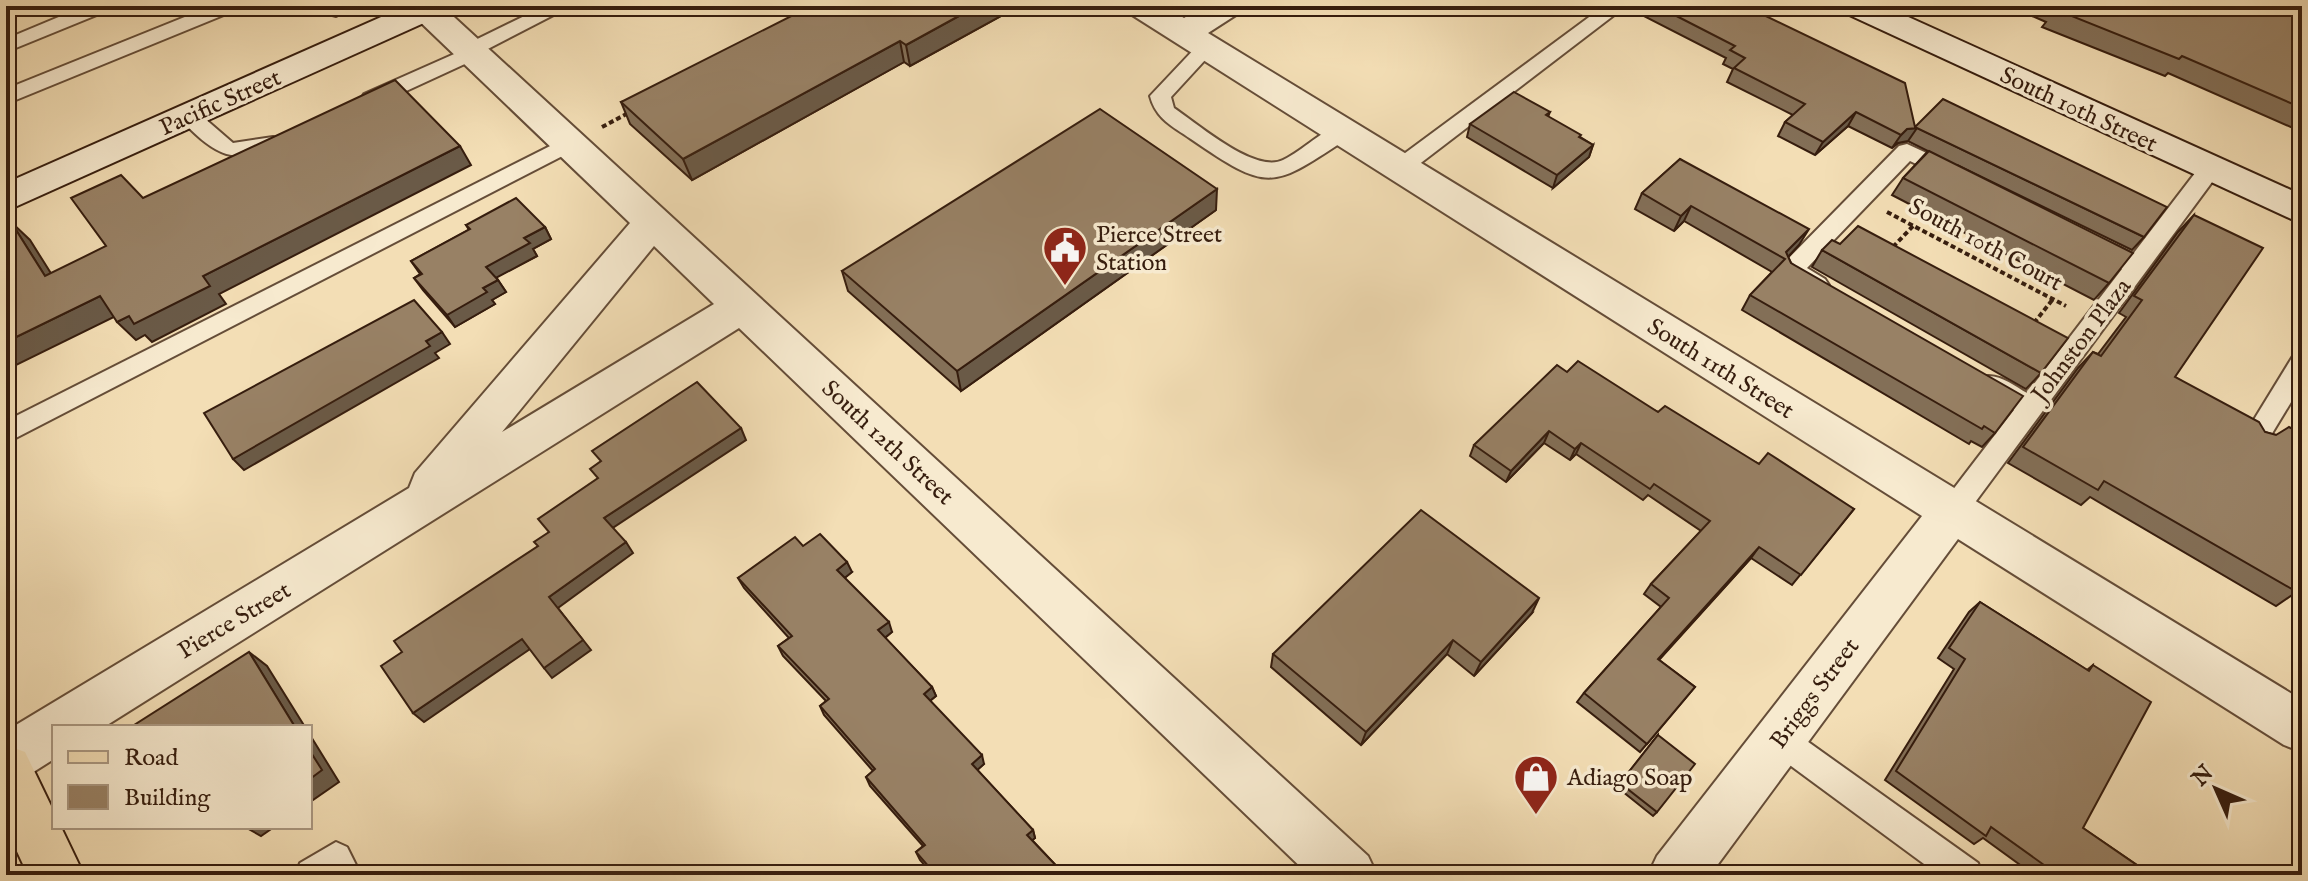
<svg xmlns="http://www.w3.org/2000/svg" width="2308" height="881" font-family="'IM FELL English',serif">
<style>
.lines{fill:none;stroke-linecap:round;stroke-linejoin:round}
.lane-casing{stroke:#654d38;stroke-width:4}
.street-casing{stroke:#654d38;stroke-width:4}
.secondary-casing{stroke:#361d0e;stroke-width:4}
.primary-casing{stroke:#361d0e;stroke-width:4}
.path{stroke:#361d0e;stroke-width:4;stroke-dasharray:5 3;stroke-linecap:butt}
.lane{fill:#f7eacf;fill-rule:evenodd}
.street{fill:#f7eacf;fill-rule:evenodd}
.secondary{fill:#f7eacf;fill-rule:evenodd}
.primary{fill:#f3deb5;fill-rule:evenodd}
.wall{fill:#836f57;stroke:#361d0e;stroke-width:2}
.shaded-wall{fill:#6a5a47;stroke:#361d0e;stroke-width:2}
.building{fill:#988165;stroke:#361d0e;stroke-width:2}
.labels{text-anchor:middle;stroke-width:7;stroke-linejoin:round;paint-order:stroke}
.street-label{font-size:24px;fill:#361d0e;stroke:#f7eacf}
.poi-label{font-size:24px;fill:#361d0e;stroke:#f7eacf;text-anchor:start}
</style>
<rect width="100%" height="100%" fill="#f3deb5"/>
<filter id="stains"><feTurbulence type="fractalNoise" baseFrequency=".0025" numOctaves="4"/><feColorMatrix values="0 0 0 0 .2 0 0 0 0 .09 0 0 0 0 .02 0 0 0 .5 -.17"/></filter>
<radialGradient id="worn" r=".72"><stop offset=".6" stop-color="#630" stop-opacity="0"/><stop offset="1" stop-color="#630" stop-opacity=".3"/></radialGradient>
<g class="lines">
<g class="lane-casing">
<g id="lane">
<path d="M 85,6 L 112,6 L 109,10 L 6,52 L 6,39 Z"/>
<path d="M 212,6 L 239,6 L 236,10 L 6,104 L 6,89 Z"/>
<path d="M 329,6 L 355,6 L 336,16 L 329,14 L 326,10 Z"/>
<path d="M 545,6 L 571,6 L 482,52 L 480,57 L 378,104 L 371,106 L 361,99 L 364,94 L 461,51 L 463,46 Z"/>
<path d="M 1604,6 L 1626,6 L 1409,172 L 1393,172 L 1390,167 L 1393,162 Z"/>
<path d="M 1207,41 L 1217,47 L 1171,97 L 1174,108 C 1198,124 1255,174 1283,160 C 1304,150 1321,130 1343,124 L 1351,126 L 1354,131 L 1351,136 C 1272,188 1271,194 1191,139 C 1172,126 1156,119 1150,96 L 1200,43 Z"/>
<path d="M 189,109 L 196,111 L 233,143 L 273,137 L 281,139 L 284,144 L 281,149 C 230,163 218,157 182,121 L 178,116 L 182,111 Z"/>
<path d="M 570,136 L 578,138 L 581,143 L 578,148 L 6,443 L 6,421 Z"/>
<path d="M 1907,144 L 1959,168 L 1962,173 L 1959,178 L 1951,181 L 1910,161 L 1807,268 L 1825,279 L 1829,285 L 1825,291 C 1811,296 1787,283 1779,270 L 1783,264 L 1899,146 Z"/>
<path d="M 2210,162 L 2218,164 L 2221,169 L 2218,174 L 1962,520 L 1952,523 L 1942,520 L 1938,512 L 1942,504 L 2014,410 L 1981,391 L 1977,384 L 1981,377 C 1998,372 2013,385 2027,393 L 2122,269 L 2088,252 L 2084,246 L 2088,240 C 2103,236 2119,248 2133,254 L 2202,164 Z"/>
<path d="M 2302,353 L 2302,384 L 2265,445 L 2256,448 L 2247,445 L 2243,438 L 2247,431 L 2293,356 Z"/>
<path d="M 1779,725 L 1790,729 L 1978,863 L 1982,875 L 1939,875 L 1768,749 L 1764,739 L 1768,729 Z"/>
<path d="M 336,842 L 347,847 L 361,875 L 296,875 L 300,863 Z"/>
</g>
</g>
<g class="street-casing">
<g id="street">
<path d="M 413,6 L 442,6 L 1368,856 L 1377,875 L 1309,875 L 739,328 L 104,727 L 54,727 L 54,759 L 24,778 L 6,785 L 6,731 L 409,488 L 415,473 L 630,223 L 415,17 L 411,10 ZM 654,246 L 714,304 L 502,432 Z"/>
<path d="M 1125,6 L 1164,6 L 1184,18 L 1204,6 L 1243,6 L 1239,13 L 1208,33 L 2302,700 L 2302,752 L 2284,745 L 1958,539 L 1710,875 L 1648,875 L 1657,856 L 1922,516 L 1129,13 Z"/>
</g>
</g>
<g class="secondary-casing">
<g id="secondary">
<path d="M 406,6 L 450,6 L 446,13 L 6,211 L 6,183 Z"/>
<path d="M 1841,6 L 1884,6 L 2302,195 L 2302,224 L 1845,13 Z"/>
</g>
</g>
<g class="primary-casing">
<path id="primary" d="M 6,745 L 25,752 L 54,812 L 54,827 L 61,827 L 84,875 L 28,875 L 6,828 Z"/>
</g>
<g class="path">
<path d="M 602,127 L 632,111"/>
<path d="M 1887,212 L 2066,306"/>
<path d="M 1893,247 L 1913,226"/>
<path d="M 2034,323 L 2053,299"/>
</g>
<use href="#lane" class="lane"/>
<use href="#street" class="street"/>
<use href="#secondary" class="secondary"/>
<use href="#primary" class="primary"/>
</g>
<g class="wall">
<path d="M 1019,6 L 910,66 L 904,62 L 692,180 L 630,124 L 621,102 Z"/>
<path d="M 1628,6 L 1745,6 L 1915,127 L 2144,237 L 2132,250 L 1957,165 L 2109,283 L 2094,300 L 1892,195 L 1903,178 L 1928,151 L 1908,141 L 1898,143 L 1892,148 L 1848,126 L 1815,155 L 1778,136 L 1785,122 L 1793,115 L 1727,82 L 1733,69 L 1723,64 L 1726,58 L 1628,8 Z"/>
<path d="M 2009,6 L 2302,6 L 2302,132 L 2168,73 L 2165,76 L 2042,27 L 2046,22 Z"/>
<path d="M 1550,112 L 1548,117 L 1593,145 L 1589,157 L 1553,188 L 1467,137 L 1470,124 Z"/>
<path d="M 1680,159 L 1799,245 L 1788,257 L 1791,263 L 1995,433 L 1982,447 L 1971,441 L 1969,444 L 1742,310 L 1750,295 L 1772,272 L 1684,221 L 1674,231 L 1635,209 L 1642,193 Z"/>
<path d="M 1216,210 L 961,391 L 848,291 L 842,271 Z"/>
<path d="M 2194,215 L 2175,377 L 2265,432 L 2276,435 L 2302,434 L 2302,593 L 2298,591 L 2276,606 L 2090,497 L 2081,505 L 2008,463 L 2078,368 L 2093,352 L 2098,354 L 2126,317 L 2119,313 L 2178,232 Z"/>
<path d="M 466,225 L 545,227 L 551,239 L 533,249 L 537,256 L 496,277 L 506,292 L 492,300 L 495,304 L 455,327 L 423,290 L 414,278 L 420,274 L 411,261 L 469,230 Z"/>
<path d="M 1822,250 L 2041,373 L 2026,389 L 1812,267 Z"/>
<path d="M 1567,372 L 1658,412 L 1759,464 L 1854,509 L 1792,585 L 1751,558 L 1659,660 L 1695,687 L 1640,752 L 1577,702 L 1584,693 L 1661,607 L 1644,594 L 1651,584 L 1701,531 L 1648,495 L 1643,500 L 1576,454 L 1570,460 L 1544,443 L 1506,482 L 1470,456 L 1474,445 Z"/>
<path d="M 803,546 L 852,572 L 844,578 L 892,632 L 885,638 L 932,687 L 936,696 L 930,701 L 984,764 L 977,770 L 1033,830 L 1035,838 L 1032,840 L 1065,875 L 933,875 L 920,860 L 916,852 L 923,846 L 870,786 L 866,777 L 873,771 L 824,715 L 820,706 L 826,701 L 783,656 L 778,646 L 789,638 L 744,588 L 738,578 Z"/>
<path d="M 1980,602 L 2087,670 L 2093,665 L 2083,828 L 2143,869 L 2150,866 L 2163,875 L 2034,875 L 1983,838 L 1974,844 L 1885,780 L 1954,669 L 1938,658 L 1969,612 Z"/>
<path d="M 1532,613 L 1474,676 L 1447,654 L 1361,745 L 1271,667 L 1273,654 Z"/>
<path d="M 1658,735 L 1657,812 L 1653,816 L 1617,787 Z"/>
</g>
<g class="shaded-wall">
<path d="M 977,6 L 1019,6 L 910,66 L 906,45 Z"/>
<path d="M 900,41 L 904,62 L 692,180 L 683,159 Z"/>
<path d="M 1856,112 L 1848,126 L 1815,155 L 1823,142 Z"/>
<path d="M 1917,128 L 1908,141 L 1898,143 L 1892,148 L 1901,135 L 1907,129 Z"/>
<path d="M 1593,145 L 1589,157 L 1553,188 L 1557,175 Z"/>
<path d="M 460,146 L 471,165 L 219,294 L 226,304 L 152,342 L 145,335 L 136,340 L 117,322 L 203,276 Z"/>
<path d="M 1217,189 L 1216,210 L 961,391 L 957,371 Z"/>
<path d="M 1691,206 L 1684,221 L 1674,231 L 1681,216 Z"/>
<path d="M 11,222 L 30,240 L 64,294 L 45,276 Z"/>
<path d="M 545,227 L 551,239 L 533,249 L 537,256 L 494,279 L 486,267 L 524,238 Z"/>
<path d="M 1809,229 L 1799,245 L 1785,260 L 1786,252 Z"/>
<path d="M 498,280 L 506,292 L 492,300 L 495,304 L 455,327 L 447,315 L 483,288 Z"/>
<path d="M 100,296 L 118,315 L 6,370 L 6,342 Z"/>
<path d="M 442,332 L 450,344 L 435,353 L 439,358 L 244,470 L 233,459 Z"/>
<path d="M 741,428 L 746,440 L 611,529 L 604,518 Z"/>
<path d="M 1549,431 L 1544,443 L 1506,482 L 1511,471 Z"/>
<path d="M 1581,443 L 1576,454 L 1570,460 L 1575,449 Z"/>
<path d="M 626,542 L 633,553 L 558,608 L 591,650 L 552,678 L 544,668 L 549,597 Z"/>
<path d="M 1759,547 L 1751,558 L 1651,668 L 1658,659 Z"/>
<path d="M 847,562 L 852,572 L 841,581 L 837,570 Z"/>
<path d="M 1539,598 L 1532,613 L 1474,676 L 1481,662 Z"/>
<path d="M 889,622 L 892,632 L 882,640 L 878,630 Z"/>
<path d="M 522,639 L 530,649 L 424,722 L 413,713 Z"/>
<path d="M 1453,640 L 1447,654 L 1361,745 L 1366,732 Z"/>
<path d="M 249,652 L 267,666 L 305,727 L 295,727 Z"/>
<path d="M 932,687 L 936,696 L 927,703 L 924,694 Z"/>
<path d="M 310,735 L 339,782 L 310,802 Z"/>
<path d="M 982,755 L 984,764 L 974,773 L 972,764 Z"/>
<path d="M 245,827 L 274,827 L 261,836 Z"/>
<path d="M 1033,830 L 1035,838 L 1029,843 L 1027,835 Z"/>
</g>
<g class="building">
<path d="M 811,6 L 977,6 L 906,45 L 900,41 L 683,159 L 621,102 Z"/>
<path d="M 1657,6 L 1745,6 L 1905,83 L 1915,127 L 1943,99 L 2167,207 L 2144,237 L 1917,128 L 1907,129 L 1901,135 L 1856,112 L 1823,142 L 1785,122 L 1805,104 L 1734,68 L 1745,58 L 1730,50 L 1735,46 Z"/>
<path d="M 2057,6 L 2302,6 L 2302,108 L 2182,56 L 2179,59 L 2054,9 Z"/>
<path d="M 395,80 L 460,146 L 203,276 L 210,286 L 134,324 L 129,316 L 117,322 L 100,296 L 6,342 L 6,224 L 11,222 L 45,276 L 106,246 L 71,198 L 121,175 L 143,198 Z"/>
<path d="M 1514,92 L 1550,112 L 1546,115 L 1581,135 L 1579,137 L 1593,145 L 1557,175 L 1470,124 Z"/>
<path d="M 1100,109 L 1217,189 L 957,371 L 842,271 Z"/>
<path d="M 1929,151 L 2133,253 L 2109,283 L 1903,178 Z"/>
<path d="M 1680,159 L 1809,229 L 1786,252 L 1791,263 L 2023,396 L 1995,433 L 1984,426 L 1982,429 L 1750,295 L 1785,259 L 1691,206 L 1681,216 L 1642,193 Z"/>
<path d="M 516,198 L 545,227 L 524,238 L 530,243 L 486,267 L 498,280 L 483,288 L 487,292 L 447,315 L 414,278 L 422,274 L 411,261 L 470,229 L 466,225 Z"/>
<path d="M 2194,215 L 2263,248 L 2175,377 L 2259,422 L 2265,432 L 2276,435 L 2289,427 L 2302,434 L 2302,584 L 2297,592 L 2104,481 L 2098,490 L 2023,447 L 2093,352 L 2101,356 L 2142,300 L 2134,296 Z"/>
<path d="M 1858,226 L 2068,338 L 2041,373 L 1822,250 L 1832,240 L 1840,244 Z"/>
<path d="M 414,300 L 442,332 L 426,341 L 430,346 L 233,459 L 204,413 Z"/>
<path d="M 1578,361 L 1658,412 L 1665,406 L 1759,464 L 1768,453 L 1854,509 L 1801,575 L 1759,547 L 1658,659 L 1695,687 L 1647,744 L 1584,693 L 1669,598 L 1651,584 L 1710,521 L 1654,484 L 1650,489 L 1581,443 L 1575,449 L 1549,431 L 1511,471 L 1474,445 L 1557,365 L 1567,372 Z"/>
<path d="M 697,382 L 741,428 L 604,518 L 626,542 L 549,597 L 583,640 L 544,668 L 522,639 L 413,713 L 381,666 L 402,652 L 394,641 L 538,546 L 534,542 L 549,532 L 538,519 L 598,478 L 590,469 L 601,461 L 592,451 Z"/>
<path d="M 1421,510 L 1539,598 L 1481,662 L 1453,640 L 1366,732 L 1273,654 Z"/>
<path d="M 820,534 L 847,562 L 837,570 L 889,622 L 878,630 L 932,687 L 924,694 L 982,755 L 972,764 L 1033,830 L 1027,835 L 1065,875 L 936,875 L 916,852 L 925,845 L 866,777 L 875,769 L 820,706 L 829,699 L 778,646 L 792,636 L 738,578 L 795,537 L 803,546 Z"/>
<path d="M 1980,602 L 2089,671 L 2093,665 L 2151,702 L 2083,828 L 2147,872 L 2150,866 L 2163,875 L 2058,875 L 1991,827 L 1986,836 L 1896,771 L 1965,659 L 1949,648 Z"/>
<path d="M 249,652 L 295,727 L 131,727 Z"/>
<path d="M 1658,735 L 1695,764 L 1657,812 L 1620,783 Z"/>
<path d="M 310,751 L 322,770 L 310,779 Z"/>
</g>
<defs>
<g id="civic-pin" transform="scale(2.3)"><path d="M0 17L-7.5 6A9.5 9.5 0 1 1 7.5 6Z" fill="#8f2418" stroke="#f7eacf"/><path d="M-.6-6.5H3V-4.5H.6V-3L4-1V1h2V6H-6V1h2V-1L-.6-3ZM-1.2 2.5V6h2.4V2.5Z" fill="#fff"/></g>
<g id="shop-pin" transform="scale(2.3)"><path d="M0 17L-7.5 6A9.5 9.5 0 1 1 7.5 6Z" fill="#8f2418" stroke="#f7eacf"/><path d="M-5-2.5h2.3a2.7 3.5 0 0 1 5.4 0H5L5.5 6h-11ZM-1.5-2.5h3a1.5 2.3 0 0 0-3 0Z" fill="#fff"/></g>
</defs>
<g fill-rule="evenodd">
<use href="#civic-pin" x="1065" y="248"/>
<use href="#shop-pin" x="1536" y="777"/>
</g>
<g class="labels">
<g class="street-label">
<text transform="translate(220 102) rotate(-24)" y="8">Pacific Street</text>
<text transform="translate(2079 109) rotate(25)" y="8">South 10th Street</text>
<text transform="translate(1986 244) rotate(28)" y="8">South 10th Court</text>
<text transform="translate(2081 340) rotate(-53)" y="8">Johnston Plaza</text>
<text transform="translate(1721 368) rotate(32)" y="8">South 11th Street</text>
<text transform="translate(888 442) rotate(43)" y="8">South 12th Street</text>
<text transform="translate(234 620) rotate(-31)" y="8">Pierce Street</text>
<text transform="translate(1814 693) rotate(-53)" y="8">Briggs Street</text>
</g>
<g class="poi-label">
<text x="1096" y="242">Pierce Street<tspan x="1096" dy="28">Station</tspan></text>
<text x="1567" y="785">Adiago Soap</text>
</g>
</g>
<rect width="2308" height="881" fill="none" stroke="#f3deb5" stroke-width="32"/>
<rect x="8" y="8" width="2292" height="865" fill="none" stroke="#361d0e" stroke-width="4"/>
<rect x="16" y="16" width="2276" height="849" fill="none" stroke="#361d0e" stroke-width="2"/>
<rect x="52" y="725" width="260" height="104" fill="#f7eacf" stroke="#aa9882" stroke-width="2"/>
<rect x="68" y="751" width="40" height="12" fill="#f3deb5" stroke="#aa9882" stroke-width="2"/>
<text x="124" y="765" font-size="24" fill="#361d0e">Road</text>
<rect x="68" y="785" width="40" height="24" fill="#988165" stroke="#aa9882" stroke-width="2"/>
<text x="124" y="805" font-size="24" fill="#361d0e">Building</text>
<g transform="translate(2216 789) rotate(315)" stroke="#f7eacf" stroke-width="6" paint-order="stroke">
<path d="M0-6L14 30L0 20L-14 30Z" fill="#361d0e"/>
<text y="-12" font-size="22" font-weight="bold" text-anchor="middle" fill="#361d0e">N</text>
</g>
<rect width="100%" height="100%" filter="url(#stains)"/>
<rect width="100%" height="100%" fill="url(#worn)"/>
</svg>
